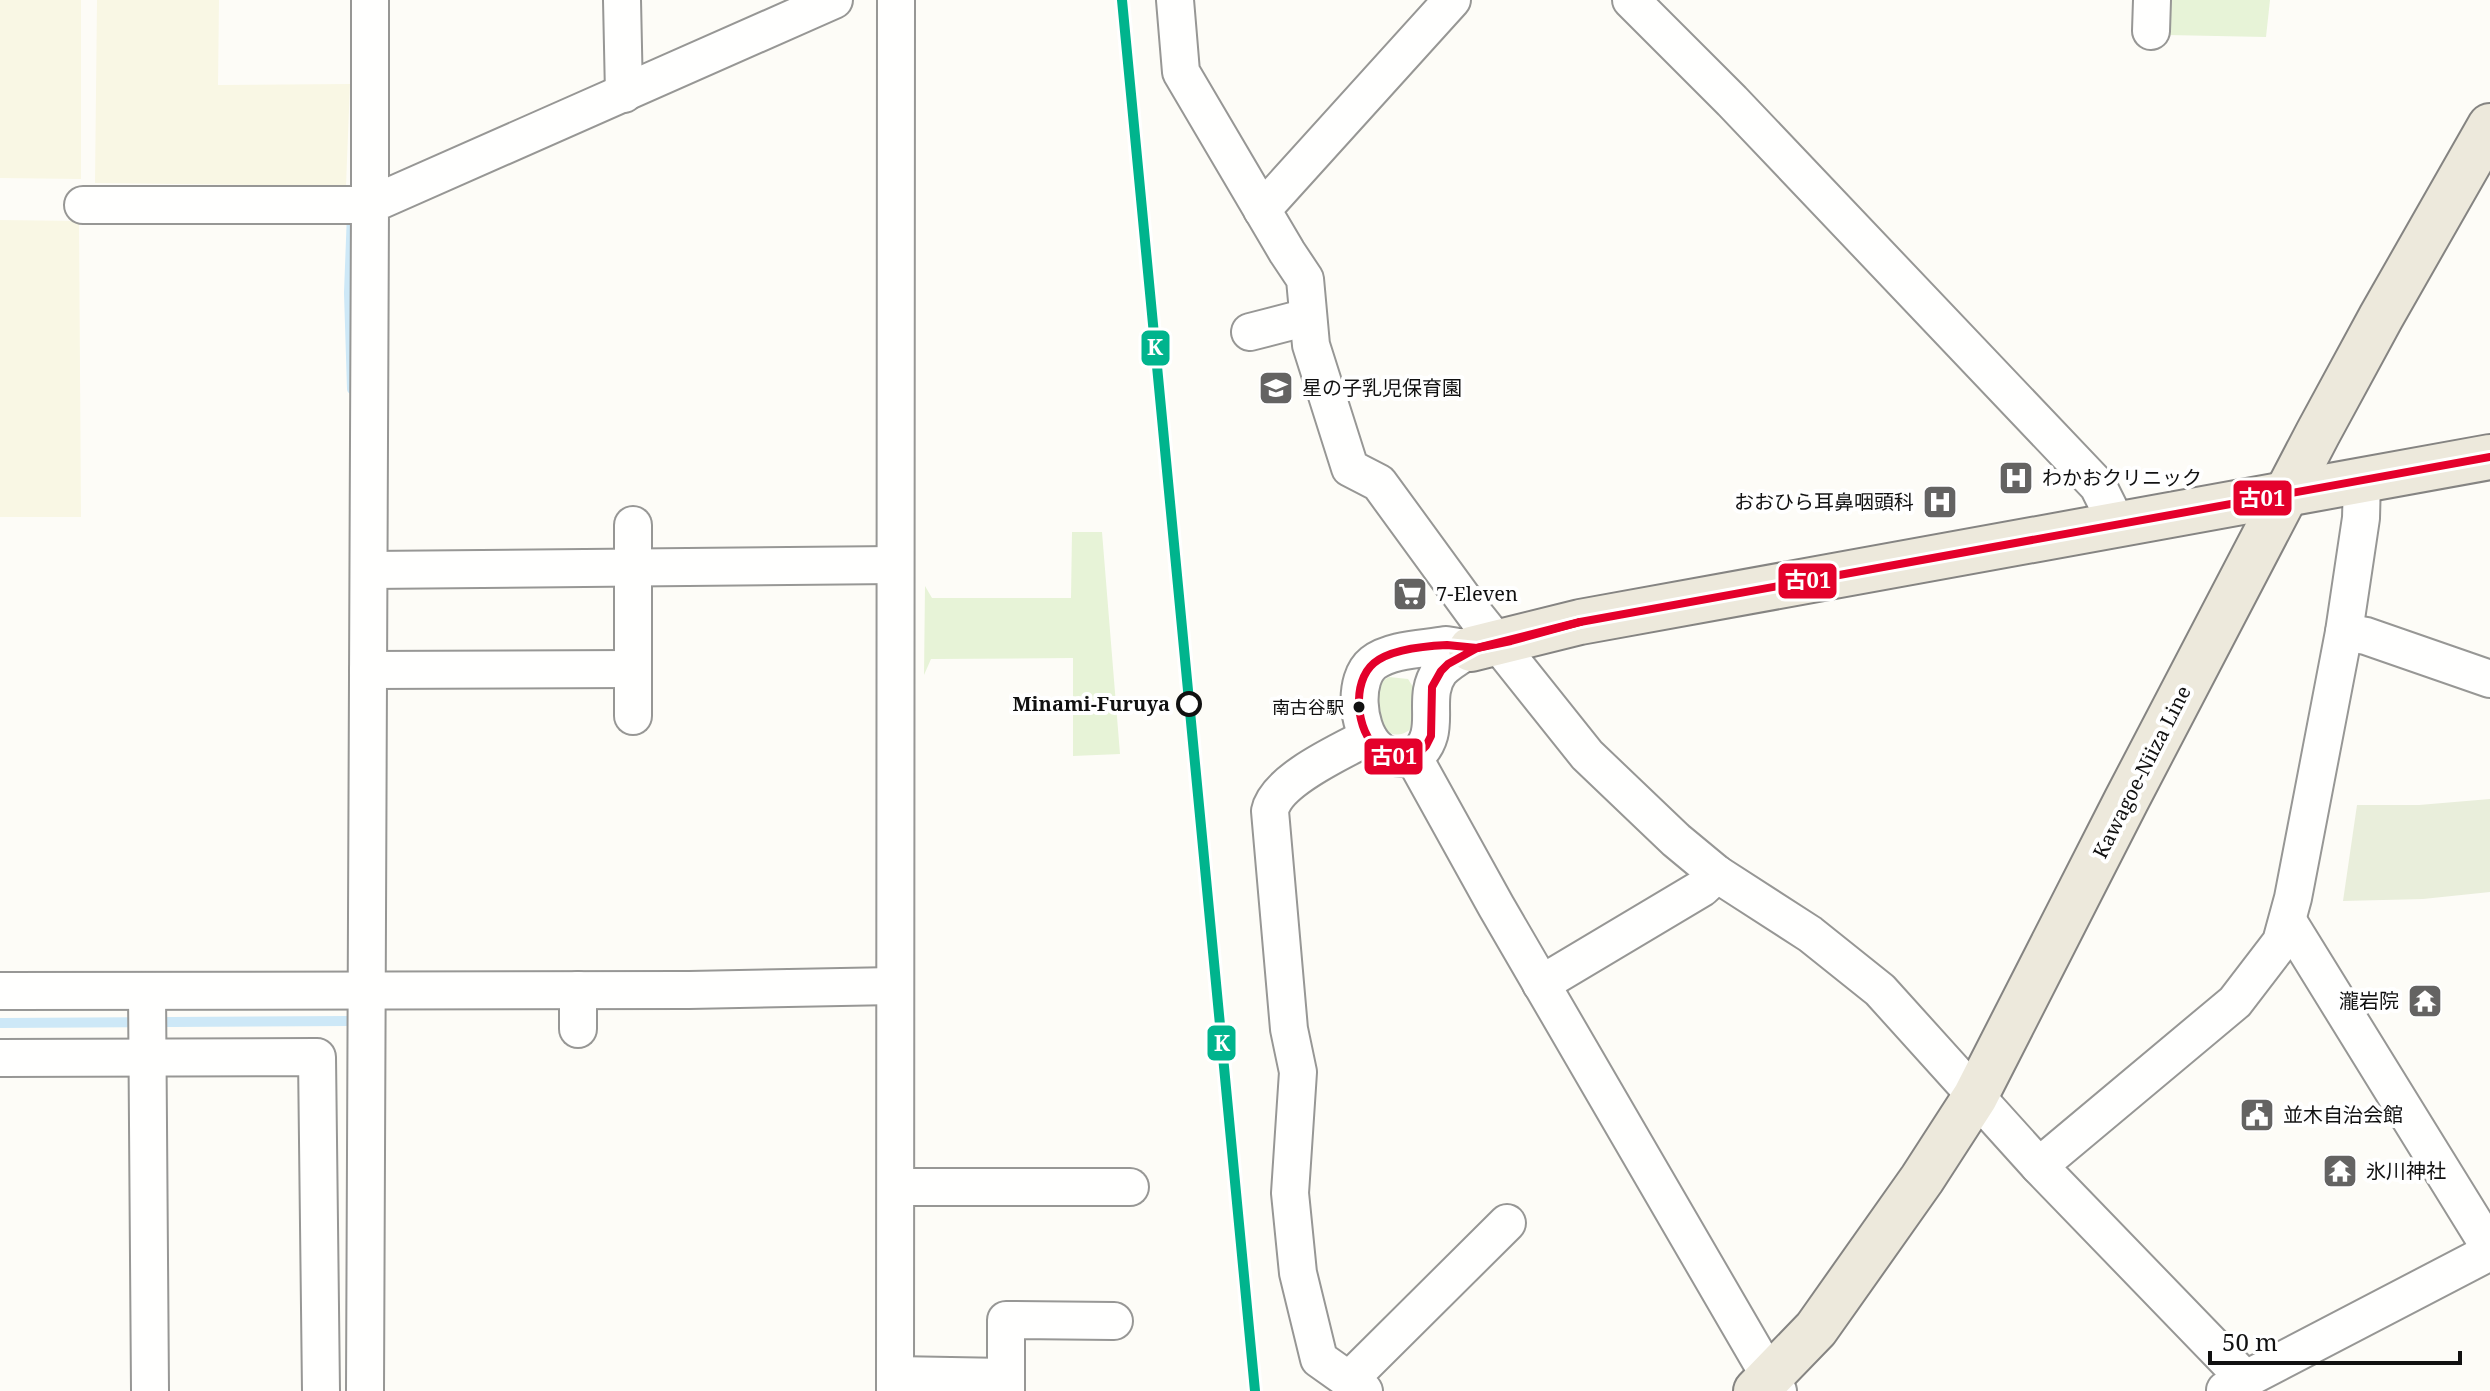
<svg xmlns="http://www.w3.org/2000/svg" width="2490" height="1391" font-family="'Noto Serif','Noto Sans JP',serif">
<style>
.farmland{fill:#f9f7e4}
.green{fill:#e7f3d7}
.cemetery{fill:#e9eedb}
.lines{fill:none;stroke-linecap:round;stroke-linejoin:round}
.stream{stroke:#cde8f7;stroke-width:10}
.minor-casing{stroke:#979795;stroke-width:40}
.major-casing{stroke:#858482;stroke-width:48}
.minor{stroke:#fffffe;stroke-width:36}
.major{stroke:#ede9dc;stroke-width:44}
.bus-1-casing{stroke:#fff;stroke-width:14}
.bus-1{stroke:#e4002b;stroke-width:8}
.rail-1-casing{stroke:#fff;stroke-width:16}
.rail-1{stroke:#00b48d;stroke-width:10}
.stop-dot{fill:#fff;stroke:#111;stroke-width:4}
.bus-dot{fill:#111;stroke:#fff;stroke-width:3}
.labels{text-anchor:middle;stroke-width:8;stroke-linejoin:round;paint-order:stroke}
.bus-label{font-size:18px;fill:#111;stroke:#fff;text-anchor:end}
.poi-label{font-size:20px;fill:#111;stroke:#fff;text-anchor:start}
.stop-label{font-size:20px;font-weight:bold;fill:#111;stroke:#fff;text-anchor:end}
.street-label{font-size:20px;fill:#111;stroke:#fff}
.line-badge{stroke:#fff;stroke-width:3}
.badge-label{font-size:22px;text-anchor:middle;font-weight:bold;fill:#fff}
</style>
<rect width="100%" height="100%" fill="#fdfcf7"/>
<g class="farmland">
<path d="M 0,0 L 81,0 L 81,179 L 0,178 Z"/>
<path d="M 97,0 L 219,0 L 218,85 L 350,84 L 346,186 L 95,183 Z"/>
<path d="M 0,220 L 79,221 L 81,517 L 0,517 Z"/>
</g>
<g class="green">
<path d="M 2167,0 L 2270,0 L 2266,37 L 2167,35 Z"/>
<path d="M 1072,532 L 1102,532 L 1120,754 L 1073,756 L 1073,658 L 931,659 L 924,675 L 925,586 L 932,598 L 1071,598 Z"/>
<path d="M 1389,677 L 1408,679 L 1415,690 L 1415,725 C 1403,739 1385,738 1378,719 C 1374,709 1377,695 1377,684 Z"/>
</g>
<path class="cemetery" d="M 2490,799 L 2490,892 L 2423,899 L 2343,901 L 2357,805 L 2419,805 Z"/>
<g class="lines">
<g class="stream">
<path d="M 352,389 L 349,293 L 352,213"/>
<path d="M 0,1023 L 350,1021"/>
</g>
<g class="minor-casing">
<g id="minor">
<path d="M 622,0 L 624,94"/>
<path d="M 1175,0 L 1181,72 L 1287,252 L 1305,279 L 1311,345 L 1350,468 L 1379,483 L 1476,616 L 1587,755 L 1676,840 L 1717,874 L 1810,934 L 1880,990 L 2039,1166 L 2246,1380"/>
<path d="M 1631,0 L 1732,101 L 2098,486 L 2109,508 L 2112,525"/>
<path d="M 2151,31 L 2152,0"/>
<path d="M 83,205 L 370,205 L 370,0"/>
<path d="M 1262,210 L 1452,0"/>
<path d="M 1250,332 L 1308,317"/>
<path d="M 369,570 L 895,565"/>
<path d="M 2344,632 L 2366,636 L 2490,679"/>
<path d="M 1446,645 L 1471,649 C 1461,655 1448,662 1440,671 C 1419,700 1446,731 1414,758 C 1398,759 1384,757 1374,745 C 1357,726 1353,679 1373,663 C 1391,649 1424,649 1446,645 Z"/>
<path d="M 368,670 L 633,669"/>
<path d="M 633,716 L 633,525"/>
<path d="M 1414,758 L 1496,906 L 1778,1391"/>
<path d="M 2288,921 L 2490,1248"/>
<path d="M 1541,984 L 1702,888 L 1717,874"/>
<path d="M 0,991 L 689,990 L 894,986"/>
<path d="M 147,991 L 150,1391"/>
<path d="M 578,1029 L 578,990"/>
<path d="M 0,1058 L 317,1057 L 321,1391"/>
<path d="M 2039,1166 L 2235,1002 L 2281,942 L 2293,898 L 2344,632 L 2361,518 L 2362,480"/>
<path d="M 896,1187 L 1130,1187"/>
<path d="M 895,1375 L 1006,1377"/>
<path d="M 1349,1380 L 1507,1223"/>
<path d="M 2225,1390 L 2490,1252"/>
<path d="M 365,1391 L 370,205 L 834,0"/>
<path d="M 895,1391 L 896,0"/>
<path d="M 1006,1391 L 1006,1320 L 1114,1321"/>
<path d="M 1364,1391 L 1319,1359 L 1298,1273 L 1290,1193 L 1298,1072 L 1289,1029 L 1270,811 C 1276,780 1342,751 1368,737"/>
</g>
</g>
<g class="major-casing">
<g id="major">
<path d="M 1471,649 L 1580,622 L 2490,457"/>
<path d="M 1756,1391 L 1816,1329 L 1922,1179 L 1975,1097 L 2126,801 L 2318,433 L 2381,317 L 2490,126"/>
</g>
</g>
<use href="#minor" class="minor"/>
<use href="#major" class="major"/>
<g class="bus-1-casing">
<g id="bus-1">
<path d="M 1580,622 L 2490,457"/>
<path d="M 1447,645 L 1477,648 L 1448,664 L 1441,671 L 1432,687 L 1431,736 L 1426,746 L 1414,758 C 1401,758 1388,758 1378,749 C 1356,732 1351,682 1374,663 C 1391,649 1425,646 1447,645 Z"/>
<path d="M 1477,648 L 1580,622"/>
<path d="M 1477,648 L 1511,641 L 1580,622"/>
</g>
</g>
<use href="#bus-1" class="bus-1"/>
<g class="rail-1-casing">
<path id="rail-1" d="M 1122,0 L 1255,1391"/>
</g>
<use href="#rail-1" class="rail-1"/>
</g>
<defs>
<g id="school-square" transform="scale(1.8)"><rect x="-9" y="-9" width="18" height="18" rx="4" fill="#646362" stroke="#fff"/><path d="M0-5L7-2L0 1L-7-2ZM-4 1L0 2.5L4 1V4Q0 6-4 4Z" fill="#fff"/></g>
<g id="hospital-square" transform="scale(1.8)"><rect x="-9" y="-9" width="18" height="18" rx="4" fill="#646362" stroke="#fff"/><path d="M-5-5h3v3.5h4V-5h3V5h-3V1.5h-4V5h-3Z" fill="#fff"/></g>
<g id="supermarket-square" transform="scale(1.8)"><rect x="-9" y="-9" width="18" height="18" rx="4" fill="#646362" stroke="#fff"/><path d="M-6-5.5h2.5l.6 2H6L4.5 2H-2.5L-4.4-4H-6ZM-1.5 3.2a1.3 1.3 0 1 0 .1 0ZM3 3.2a1.3 1.3 0 1 0 .1 0Z" fill="#fff"/></g>
<g id="temple-square" transform="scale(1.8)"><rect x="-9" y="-9" width="18" height="18" rx="4" fill="#646362" stroke="#fff"/><path d="M0-6L5-2H3V0L6.5 2.5H4V6H1.5V3h-3V6H-4V2.5H-6.5L-3 0V-2H-5Z" fill="#fff"/></g>
<g id="civic-square" transform="scale(1.8)"><rect x="-9" y="-9" width="18" height="18" rx="4" fill="#646362" stroke="#fff"/><path d="M-.6-6.5H3V-4.5H.6V-3L4-1V1h2V6H-6V1h2V-1L-.6-3ZM-1.2 2.5V6h2.4V2.5Z" fill="#fff"/></g>
</defs>
<g fill-rule="evenodd">
<use href="#school-square" x="1276" y="388"/>
<use href="#hospital-square" x="2016" y="478"/>
<use href="#hospital-square" x="1940" y="502"/>
<use href="#supermarket-square" x="1410" y="594"/>
<use href="#temple-square" x="2425" y="1001"/>
<use href="#civic-square" x="2257" y="1115"/>
<use href="#temple-square" x="2340" y="1171"/>
</g>
<circle class="stop-dot" cx="1189" cy="704" r="11"/>
<circle class="bus-dot" cx="1359" cy="707" r="7"/>
<g class="labels">
<g class="bus-label">
<text x="1344" y="714">南古谷駅</text>
</g>
<g class="poi-label">
<text x="1302" y="395">星の子乳児保育園</text>
<text x="2042" y="485">わかおクリニック</text>
<text x="1914" y="509" text-anchor="end">おおひら耳鼻咽頭科</text>
<text x="1436" y="601">7-Eleven</text>
<text x="2399" y="1008" text-anchor="end">瀧岩院</text>
<text x="2283" y="1122">並木自治会館</text>
<text x="2366" y="1178">氷川神社</text>
</g>
<g class="stop-label">
<text x="1170" y="711">Minami-Furuya</text>
</g>
<g class="street-label">
<text transform="translate(2142 772) rotate(-63)" y="7">Kawagoe-Niiza Line</text>
</g>
</g>
<g class="line-badge">
<rect x="1140" y="329" width="31" height="38" rx="8" fill="#00b48d"/>
<rect x="2232" y="479" width="61" height="38" rx="8" fill="#e4002b"/>
<rect x="1777" y="562" width="61" height="38" rx="8" fill="#e4002b"/>
<rect x="1363" y="737" width="61" height="39" rx="8" fill="#e4002b"/>
<rect x="1206" y="1024" width="31" height="38" rx="8" fill="#00b48d"/>
</g>
<g class="badge-label">
<text x="1155" y="355">K</text>
<text x="2262" y="506">古01</text>
<text x="1808" y="588">古01</text>
<text x="1394" y="764">古01</text>
<text x="1222" y="1051">K</text>
</g>
<path d="M2210 1351v12h250v-12" fill="none" stroke="#111111" stroke-width="4"/>
<text x="2222" y="1351" font-size="24" fill="#111111" stroke="#ffffff" stroke-width="6" paint-order="stroke">50 m</text>
</svg>
